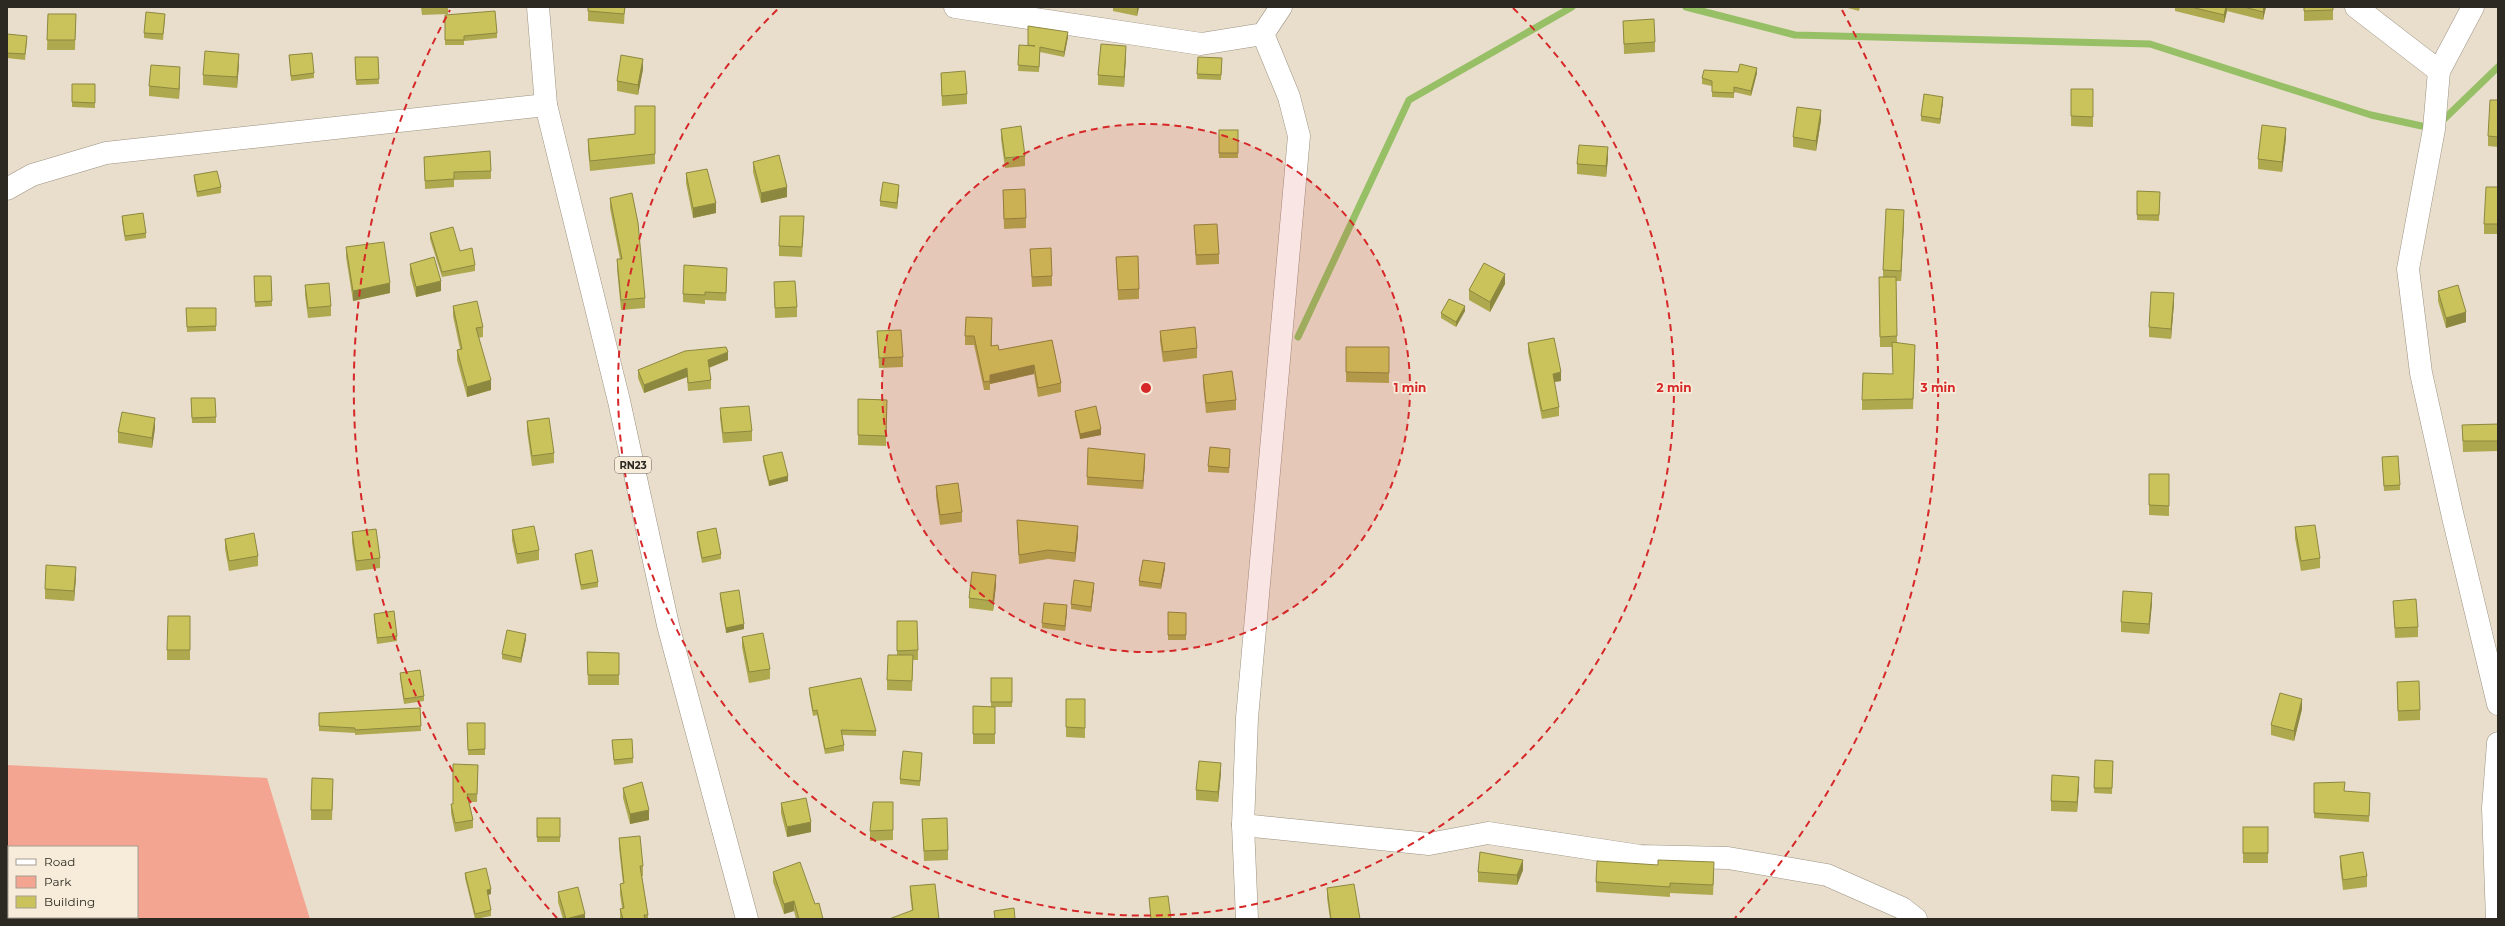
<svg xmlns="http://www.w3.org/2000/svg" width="2505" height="926" font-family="Montserrat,sans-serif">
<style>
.green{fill:#f3a592;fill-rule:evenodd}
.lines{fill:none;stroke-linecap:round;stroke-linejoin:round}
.stream{stroke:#97bf65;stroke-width:7}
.minor-casing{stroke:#9c9281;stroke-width:23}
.major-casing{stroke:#9c9281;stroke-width:23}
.minor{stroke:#fff;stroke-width:22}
.major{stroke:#fff;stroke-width:22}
.wall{fill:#aea84e}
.shaded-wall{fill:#8d8840}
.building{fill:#cac35b;stroke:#8d8840}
.ring{fill:none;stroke:#d62828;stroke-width:2;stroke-dasharray:7 5}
.labels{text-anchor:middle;stroke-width:3.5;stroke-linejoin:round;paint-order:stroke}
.shield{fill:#f6ecd9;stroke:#696359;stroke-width:1}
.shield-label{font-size:10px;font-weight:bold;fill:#2c2822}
.centre{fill:#d62828;stroke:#f6ecd9;stroke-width:2}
.ring-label{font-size:12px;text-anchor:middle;font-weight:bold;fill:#d62828;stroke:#f6ecd9;stroke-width:3.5;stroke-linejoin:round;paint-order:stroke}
</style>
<rect width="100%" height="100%" fill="#e9decc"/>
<path class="green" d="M 7,765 L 267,778 L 310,919 L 7,919 ZM 9,847 L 137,847 L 137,917 L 9,917 Z"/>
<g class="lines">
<g class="stream">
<path d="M 1686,7 L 1795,35 L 2150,44 L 2371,115 L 2431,128"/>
<path d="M 2439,124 L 2498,67"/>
<path d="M 1298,337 L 1409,100 L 1572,7"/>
</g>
<g class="minor-casing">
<g id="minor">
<path d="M 955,7 L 1201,44 L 1263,34 L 1281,7"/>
<path d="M 2356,7 L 2439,71"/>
<path d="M 2473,7 L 2439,71 L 2434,129 L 2408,269 L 2421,373 L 2453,517 L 2498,704"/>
<path d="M 7,189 L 32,175 L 106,153 L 546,105"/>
<path d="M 1243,825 L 1429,844 L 1488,833 L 1640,856 L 1728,858 L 1827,875 L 1902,908 L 1916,919"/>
<path d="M 1247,919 L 1243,825 L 1247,718 L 1299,136 L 1289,97 L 1263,34"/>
<path d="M 2497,919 L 2493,808 L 2498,743"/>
</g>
</g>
<g class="major-casing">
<path id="major" d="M 538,7 L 546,105 L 619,401 L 668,625 L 747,919"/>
</g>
<use href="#minor" class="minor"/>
<use href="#major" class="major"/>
</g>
<g class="wall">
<path d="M 421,7 L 448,7 L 448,14 L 422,15 Z"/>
<path d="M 625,7 L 624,24 L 588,21 L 588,11 Z"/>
<path d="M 1113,7 L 1139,7 L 1137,16 L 1113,11 Z"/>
<path d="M 1844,7 L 1860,7 L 1859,11 Z"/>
<path d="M 2175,7 L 2266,7 L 2263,20 L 2227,11 L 2224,23 L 2175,11 Z"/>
<path d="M 2304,7 L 2333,7 L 2333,20 L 2304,21 Z"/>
<path d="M 48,14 L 76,14 L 75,50 L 47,50 Z"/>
<path d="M 445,15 L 497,33 L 497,38 L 464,41 L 464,45 L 445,45 Z"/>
<path d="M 165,19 L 163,40 L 144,38 L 144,33 Z"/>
<path d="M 1623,21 L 1655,42 L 1655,52 L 1624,54 Z"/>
<path d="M 1028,26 L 1068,37 L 1064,57 L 1040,52 L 1039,72 L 1018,71 L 1019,45 L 1028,46 Z"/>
<path d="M 7,34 L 27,41 L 25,60 L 7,58 Z"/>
<path d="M 289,55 L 314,73 L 314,78 L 291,81 Z"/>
<path d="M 1126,56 L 1124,87 L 1098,85 L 1098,75 Z"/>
<path d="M 355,57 L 378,57 L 379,84 L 356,85 Z"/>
<path d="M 1198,57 L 1222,63 L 1221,80 L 1197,79 Z"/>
<path d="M 239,64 L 237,88 L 203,85 L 203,75 Z"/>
<path d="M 643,69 L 638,95 L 617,91 L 617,81 Z"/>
<path d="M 941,73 L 967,94 L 967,104 L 942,106 L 941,83 Z"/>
<path d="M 1757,73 L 1751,96 L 1734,92 L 1734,98 L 1712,97 L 1712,86 L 1702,84 L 1702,78 Z"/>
<path d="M 180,77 L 179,99 L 149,96 L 149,86 Z"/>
<path d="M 72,84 L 95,84 L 95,108 L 72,107 Z"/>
<path d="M 2071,89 L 2093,89 L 2093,127 L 2071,126 Z"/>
<path d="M 2498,100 L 2498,147 L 2488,146 L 2488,136 Z"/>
<path d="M 1943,102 L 1940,124 L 1921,121 L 1921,116 Z"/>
<path d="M 655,106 L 655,164 L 590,171 L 588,149 L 588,139 L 635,134 Z"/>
<path d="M 1821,120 L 1816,151 L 1793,147 L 1793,137 Z"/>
<path d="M 1001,129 L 1025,156 L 1025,166 L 1005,168 L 1001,139 Z"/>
<rect x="1219" y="130" width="19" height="28"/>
<path d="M 2286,138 L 2282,172 L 2258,169 L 2258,159 Z"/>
<path d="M 424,157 L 491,171 L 491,179 L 454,180 L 454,187 L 425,189 Z"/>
<path d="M 1608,158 L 1606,177 L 1577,174 L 1577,164 Z"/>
<path d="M 753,162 L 787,197 L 761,203 L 753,172 Z"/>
<path d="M 686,173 L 716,213 L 693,218 L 686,183 Z"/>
<path d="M 194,175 L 221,187 L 221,193 L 197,197 L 194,180 Z"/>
<path d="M 2498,187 L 2498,234 L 2484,234 L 2484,224 Z"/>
<path d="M 899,190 L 897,209 L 880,206 L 880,201 Z"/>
<path d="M 1003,190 L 1026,218 L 1026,228 L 1004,229 Z"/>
<path d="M 2137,191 L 2160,192 L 2159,221 L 2137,220 Z"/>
<path d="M 610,198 L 645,298 L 645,308 L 621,310 L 617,269 L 617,259 L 620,259 L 610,208 Z"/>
<path d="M 122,216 L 146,233 L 146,238 L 125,241 L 122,221 Z"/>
<path d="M 1904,220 L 1901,281 L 1896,281 L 1897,342 L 1915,355 L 1913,409 L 1862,410 L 1862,400 L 1893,374 L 1892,347 L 1880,347 L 1879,277 L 1883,277 L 1883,270 Z"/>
<path d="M 1194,225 L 1219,254 L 1219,264 L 1196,265 Z"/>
<path d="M 804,227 L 802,257 L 779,256 L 779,246 Z"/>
<path d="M 430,233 L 475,265 L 475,271 L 442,277 L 430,239 Z"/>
<path d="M 346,247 L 390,293 L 353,301 L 346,257 Z"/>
<path d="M 1030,249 L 1052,276 L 1052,286 L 1032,287 Z"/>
<path d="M 1116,257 L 1139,289 L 1139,299 L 1118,300 Z"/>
<path d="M 410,264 L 441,291 L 416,297 L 410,274 Z"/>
<path d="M 271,276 L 272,306 L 255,307 L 254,281 Z"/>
<path d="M 727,276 L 726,301 L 705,300 L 705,304 L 683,302 L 683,294 Z"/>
<path d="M 774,282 L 797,307 L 797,317 L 775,318 Z"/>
<path d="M 1505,284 L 1490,312 L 1469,300 L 1469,290 Z"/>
<path d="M 305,285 L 331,306 L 331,316 L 308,318 L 305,295 Z"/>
<path d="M 2438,291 L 2466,322 L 2446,328 L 2438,301 Z"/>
<path d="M 2174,303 L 2171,339 L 2149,337 L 2149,327 Z"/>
<path d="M 453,306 L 483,327 L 483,337 L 478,338 L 491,390 L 467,397 L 457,360 L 457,350 L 460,349 L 453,316 Z"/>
<path d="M 186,308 L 216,308 L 216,331 L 187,332 Z"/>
<path d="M 1465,311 L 1456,327 L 1441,318 L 1441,313 Z"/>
<path d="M 992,327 L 992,346 L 999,350 L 1052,340 L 1061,383 L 1061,392 L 1038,397 L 1034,374 L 990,384 L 990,390 L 984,390 L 974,345 L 965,345 L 965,336 Z"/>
<path d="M 877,331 L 903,357 L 903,367 L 879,368 Z"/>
<path d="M 1160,331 L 1197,348 L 1197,358 L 1163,362 L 1160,341 Z"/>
<path d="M 1528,343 L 1561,381 L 1554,382 L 1559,407 L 1559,416 L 1542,419 L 1528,352 Z"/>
<path d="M 1346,347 L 1389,347 L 1389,383 L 1346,382 Z"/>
<path d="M 728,360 L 709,368 L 711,380 L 711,389 L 688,391 L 687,377 L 644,393 L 638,378 L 638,370 Z"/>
<path d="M 1203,375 L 1236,400 L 1236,410 L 1206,413 L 1203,385 Z"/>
<path d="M 191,398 L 216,417 L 216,423 L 192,423 Z"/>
<path d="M 858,399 L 887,400 L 886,446 L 858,445 Z"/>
<path d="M 720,408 L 752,431 L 752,441 L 723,443 L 720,418 Z"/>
<path d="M 1075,411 L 1101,435 L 1080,439 L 1075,416 Z"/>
<path d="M 527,421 L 554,453 L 554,463 L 532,466 L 527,431 Z"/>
<path d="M 2498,424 L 2498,451 L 2463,452 L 2462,425 Z"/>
<path d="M 155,428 L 152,448 L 118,443 L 118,432 Z"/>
<path d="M 1230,454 L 1229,473 L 1208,472 L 1208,466 Z"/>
<path d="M 763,456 L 788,481 L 769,486 L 763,461 Z"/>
<path d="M 2382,457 L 2400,485 L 2400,490 L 2384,491 Z"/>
<path d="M 1145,462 L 1143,489 L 1087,485 L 1087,477 Z"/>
<path d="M 2149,474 L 2169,474 L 2169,516 L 2149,515 Z"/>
<path d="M 936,486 L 962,512 L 962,522 L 940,525 L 936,496 Z"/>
<path d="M 1017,520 L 1078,535 L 1075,562 L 1048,559 L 1019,564 Z"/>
<path d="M 2295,527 L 2320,558 L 2320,568 L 2301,571 L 2295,538 Z"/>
<path d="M 512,530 L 539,550 L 539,560 L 517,564 L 512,540 Z"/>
<path d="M 352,532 L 380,558 L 380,568 L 356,571 L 352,542 Z"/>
<path d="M 697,532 L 721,554 L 721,559 L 702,563 L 697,537 Z"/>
<path d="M 225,539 L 258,556 L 258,566 L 229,571 L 225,549 Z"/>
<path d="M 575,554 L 598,582 L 598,587 L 581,590 L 575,559 Z"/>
<path d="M 1165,568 L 1161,589 L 1139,586 L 1139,581 Z"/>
<path d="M 76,577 L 74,601 L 45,599 L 45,589 Z"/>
<path d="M 996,585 L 993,611 L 969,608 L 969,598 Z"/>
<path d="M 1094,588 L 1091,612 L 1071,609 L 1071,604 Z"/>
<path d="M 720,593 L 744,629 L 726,633 L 720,598 Z"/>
<path d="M 2393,601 L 2418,627 L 2418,637 L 2395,638 Z"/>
<path d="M 2152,603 L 2149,634 L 2121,632 L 2121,622 Z"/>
<path d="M 1067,611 L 1065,631 L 1042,628 L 1042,623 Z"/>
<path d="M 1168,612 L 1186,613 L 1186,640 L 1168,640 Z"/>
<path d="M 374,614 L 397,636 L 397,641 L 377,644 L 374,619 Z"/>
<path d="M 190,616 L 190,660 L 167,660 L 167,650 Z"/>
<path d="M 897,621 L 918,650 L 918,660 L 913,660 L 912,691 L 887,690 L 887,680 L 897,655 Z"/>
<path d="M 742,637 L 770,669 L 770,679 L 749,683 L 742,647 Z"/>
<path d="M 526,639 L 521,663 L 502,659 L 502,654 Z"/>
<path d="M 587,652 L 619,653 L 619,685 L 588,685 Z"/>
<path d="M 400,673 L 424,696 L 424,701 L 404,704 L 400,678 Z"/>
<path d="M 991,678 L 1012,678 L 1012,707 L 995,707 L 995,744 L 973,744 L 973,706 L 991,707 Z"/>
<path d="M 2397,682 L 2420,710 L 2420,720 L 2398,721 Z"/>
<path d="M 809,688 L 876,731 L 876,736 L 842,735 L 844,745 L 844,751 L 825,754 L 817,715 L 813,716 L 809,693 Z"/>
<path d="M 1066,699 L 1085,699 L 1085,738 L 1066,737 Z"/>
<path d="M 420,708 L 421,731 L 355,735 L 355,733 L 319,731 L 319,713 Z"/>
<path d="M 2302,709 L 2294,741 L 2271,735 L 2271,725 Z"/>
<path d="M 467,723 L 485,723 L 485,755 L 468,755 Z"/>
<path d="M 612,740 L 633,758 L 633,763 L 614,765 Z"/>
<path d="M 922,758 L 920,786 L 900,784 L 900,779 Z"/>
<path d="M 2095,760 L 2113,761 L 2112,794 L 2094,793 Z"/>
<path d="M 478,765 L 477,802 L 469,802 L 473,820 L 473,828 L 455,832 L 451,813 L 451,804 L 453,804 Z"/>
<path d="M 1221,773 L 1218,802 L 1196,800 L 1196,790 Z"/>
<path d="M 2314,783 L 2370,798 L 2369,822 L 2314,818 Z"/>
<path d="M 2079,787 L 2077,812 L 2051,811 L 2051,801 Z"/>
<path d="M 623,788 L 649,820 L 630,824 L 623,798 Z"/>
<path d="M 333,789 L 332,820 L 311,820 L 311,810 Z"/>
<path d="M 781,803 L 811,832 L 787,837 L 781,813 Z"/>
<rect x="537" y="818" width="23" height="24"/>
<path d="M 922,819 L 948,850 L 948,860 L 924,861 Z"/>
<rect x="2243" y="827" width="25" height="36"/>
<path d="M 893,830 L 893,840 L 870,841 L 870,831 Z"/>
<path d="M 619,838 L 643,866 L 643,876 L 642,876 L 648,915 L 648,919 L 620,919 L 620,909 L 622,908 L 620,894 L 620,884 L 623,884 L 619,848 Z"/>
<path d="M 2340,856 L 2367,876 L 2367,887 L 2343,890 L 2340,866 Z"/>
<path d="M 1523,870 L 1517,885 L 1478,882 L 1478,872 Z"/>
<path d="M 773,872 L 815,904 L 823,919 L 796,919 L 794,911 L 784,914 L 773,882 Z"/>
<path d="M 1714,872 L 1713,895 L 1670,893 L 1670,897 L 1596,892 L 1596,882 Z"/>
<path d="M 465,873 L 491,894 L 488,895 L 491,910 L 491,916 L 475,919 L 465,878 Z"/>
<path d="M 910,886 L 939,919 L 912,911 L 910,894 Z"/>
<path d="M 1327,888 L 1360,919 L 1330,919 L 1327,898 Z"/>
<path d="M 558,892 L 585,919 L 563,919 L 558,902 Z"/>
</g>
<g class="shaded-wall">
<path d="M 1137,7 L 1139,7 L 1137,16 Z"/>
<path d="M 2226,7 L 2227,7 L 2227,11 L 2224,23 L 2224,15 Z"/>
<path d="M 2264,7 L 2266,7 L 2263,20 L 2263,12 Z"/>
<path d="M 1068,32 L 1068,37 L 1064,57 L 1064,52 Z"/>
<path d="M 1126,46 L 1126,56 L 1124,87 L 1124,77 Z"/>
<path d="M 239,54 L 239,64 L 237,88 L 237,77 Z"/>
<path d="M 643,59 L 643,69 L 638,95 L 638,85 Z"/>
<path d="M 180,67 L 180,77 L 179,99 L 179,89 Z"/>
<path d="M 1757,68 L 1757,73 L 1751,96 L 1751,91 Z"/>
<path d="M 1943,97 L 1943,102 L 1940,124 L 1940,119 Z"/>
<path d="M 1821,110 L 1821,120 L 1816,151 L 1816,141 Z"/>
<path d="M 2286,128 L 2286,138 L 2282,172 L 2282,162 Z"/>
<path d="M 1608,147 L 1608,158 L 1606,177 L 1606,166 Z"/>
<path d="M 899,185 L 899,190 L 897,209 L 897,203 Z"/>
<path d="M 787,187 L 787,197 L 761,203 L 761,193 Z"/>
<path d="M 716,203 L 716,213 L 693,218 L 693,208 Z"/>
<path d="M 1904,210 L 1904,220 L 1901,281 L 1901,271 Z"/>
<path d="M 1505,274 L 1505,284 L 1490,312 L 1490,302 Z"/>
<path d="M 441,281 L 441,291 L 416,297 L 416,287 Z"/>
<path d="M 390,283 L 390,293 L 353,301 L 353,291 Z"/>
<path d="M 2174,293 L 2174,303 L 2171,339 L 2171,329 Z"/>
<path d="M 1465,306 L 1465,311 L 1456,327 L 1456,322 Z"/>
<path d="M 2466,312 L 2466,322 L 2446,328 L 2446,318 Z"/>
<path d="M 728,352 L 728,360 L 708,368 L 708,360 Z"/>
<path d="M 1034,365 L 1034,374 L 990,384 L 990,390 L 990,375 Z"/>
<path d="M 687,368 L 687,377 L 644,393 L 644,385 Z"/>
<path d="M 1561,372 L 1561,381 L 1553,382 L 1553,374 Z"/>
<path d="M 491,380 L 491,390 L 467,397 L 467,387 Z"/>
<path d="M 155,418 L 155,428 L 152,448 L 152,438 Z"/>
<path d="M 1101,429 L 1101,435 L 1080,439 L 1080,434 Z"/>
<path d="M 1145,454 L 1145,462 L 1143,489 L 1143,481 Z"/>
<path d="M 788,476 L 788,481 L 769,486 L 769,481 Z"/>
<path d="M 1078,526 L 1078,535 L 1075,562 L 1075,553 Z"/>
<path d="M 1165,563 L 1165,568 L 1161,589 L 1161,584 Z"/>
<path d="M 76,567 L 76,577 L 74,601 L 74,591 Z"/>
<path d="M 996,575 L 996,585 L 993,611 L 993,601 Z"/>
<path d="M 1094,583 L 1094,588 L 1091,612 L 1091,607 Z"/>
<path d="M 2152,593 L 2152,603 L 2149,634 L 2149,624 Z"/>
<path d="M 1067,605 L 1067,611 L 1065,631 L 1065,626 Z"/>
<path d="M 744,624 L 744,629 L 726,633 L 726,628 Z"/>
<path d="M 526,634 L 526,639 L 521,663 L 521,658 Z"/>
<path d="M 2302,699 L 2302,709 L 2294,741 L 2294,731 Z"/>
<path d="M 1221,763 L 1221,773 L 1218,802 L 1218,792 Z"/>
<path d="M 2079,777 L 2079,787 L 2077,812 L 2077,802 Z"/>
<path d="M 649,810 L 649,820 L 630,824 L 630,814 Z"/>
<path d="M 811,822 L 811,832 L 787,837 L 787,827 Z"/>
<path d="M 1523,860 L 1523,870 L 1517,885 L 1517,875 Z"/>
<path d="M 491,889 L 491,894 L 487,895 L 487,890 Z"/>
<path d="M 794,901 L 794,911 L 784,914 L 784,904 Z"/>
<path d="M 585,914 L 585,919 L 566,919 Z"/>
</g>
<g class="building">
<path d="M 588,7 L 625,7 L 624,14 L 588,11 Z"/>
<path d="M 2191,7 L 2226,7 L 2224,15 Z"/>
<path d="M 2244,7 L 2264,7 L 2263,12 Z"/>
<path d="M 2304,7 L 2333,7 L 2333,10 L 2304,11 Z"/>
<path d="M 495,11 L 497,33 L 464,36 L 464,40 L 445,40 L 445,15 Z"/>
<path d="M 146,12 L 165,14 L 163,34 L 144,33 Z"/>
<path d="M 48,14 L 76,14 L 75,40 L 47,40 Z"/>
<path d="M 1654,19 L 1655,42 L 1624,44 L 1623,21 Z"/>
<path d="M 1028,26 L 1068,32 L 1064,52 L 1040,47 L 1039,67 L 1018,65 L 1019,45 L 1035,46 L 1028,45 Z"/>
<path d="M 7,34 L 27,36 L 25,54 L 7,53 Z"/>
<path d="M 1101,44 L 1126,46 L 1124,77 L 1098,75 Z"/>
<path d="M 205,51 L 239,54 L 237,77 L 203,75 Z"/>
<path d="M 312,53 L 314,73 L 291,76 L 289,55 Z"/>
<path d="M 621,55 L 643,59 L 638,85 L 617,81 Z"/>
<path d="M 355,57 L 378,57 L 379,79 L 356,80 Z"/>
<path d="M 1198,57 L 1222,58 L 1221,75 L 1197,74 Z"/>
<path d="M 1740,64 L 1757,68 L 1751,91 L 1734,87 L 1734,93 L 1712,92 L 1712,81 L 1702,78 L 1704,70 L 1738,72 Z"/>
<path d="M 151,65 L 180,67 L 179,89 L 149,86 Z"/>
<path d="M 965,71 L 967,94 L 942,96 L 941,73 Z"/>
<path d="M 72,84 L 95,84 L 95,103 L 72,102 Z"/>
<path d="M 2071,89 L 2093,89 L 2093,117 L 2071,116 Z"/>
<path d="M 1924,94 L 1943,97 L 1940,119 L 1921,116 Z"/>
<path d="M 2490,100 L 2498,100 L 2498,137 L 2488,136 Z"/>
<path d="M 635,106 L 655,106 L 655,154 L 590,161 L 588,139 L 635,134 Z"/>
<path d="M 1797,107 L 1821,110 L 1816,141 L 1793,137 Z"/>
<path d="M 2262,125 L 2286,128 L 2282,162 L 2258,159 Z"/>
<path d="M 1021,126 L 1025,156 L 1005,158 L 1001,129 Z"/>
<rect x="1219" y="130" width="19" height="23"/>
<path d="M 1579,145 L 1608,147 L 1606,166 L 1577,164 Z"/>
<path d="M 490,151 L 491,171 L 454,172 L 454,179 L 425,181 L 424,157 Z"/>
<path d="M 779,155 L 787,187 L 761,193 L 753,162 Z"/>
<path d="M 707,169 L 716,203 L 693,208 L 686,173 Z"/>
<path d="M 217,171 L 221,187 L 197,192 L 194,175 Z"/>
<path d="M 883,182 L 899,185 L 897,203 L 880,201 Z"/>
<path d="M 2486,187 L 2498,187 L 2498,224 L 2484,224 Z"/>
<path d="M 1025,189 L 1026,218 L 1004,219 L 1003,190 Z"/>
<path d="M 2137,191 L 2160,192 L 2159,215 L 2137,215 Z"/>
<path d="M 632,193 L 638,223 L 645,298 L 621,300 L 617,259 L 622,259 L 610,198 Z"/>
<path d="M 1886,209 L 1904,210 L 1901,271 L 1883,270 Z"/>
<path d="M 143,213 L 146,233 L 125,236 L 122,216 Z"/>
<path d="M 780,216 L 804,216 L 802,247 L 779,246 Z"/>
<path d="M 1217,224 L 1219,254 L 1196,255 L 1194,225 Z"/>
<path d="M 453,227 L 460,251 L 472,248 L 475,265 L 442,272 L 430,233 Z"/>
<path d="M 384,242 L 390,283 L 353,291 L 346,247 Z"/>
<path d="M 1051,248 L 1052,276 L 1032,277 L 1030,249 Z"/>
<path d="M 1138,256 L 1139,289 L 1118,290 L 1116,257 Z"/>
<path d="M 434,257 L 441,281 L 416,287 L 410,264 Z"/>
<path d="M 1484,263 L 1505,274 L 1490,302 L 1469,290 Z"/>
<path d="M 684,265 L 727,268 L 726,293 L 705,292 L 705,295 L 683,294 Z"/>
<path d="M 254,276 L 271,276 L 272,301 L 255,302 Z"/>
<path d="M 1879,277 L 1896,277 L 1897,336 L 1880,337 Z"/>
<path d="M 795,281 L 797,307 L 775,308 L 774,282 Z"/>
<path d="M 329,283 L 331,306 L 308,308 L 305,285 Z"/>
<path d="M 2458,285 L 2466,312 L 2446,318 L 2438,291 Z"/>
<path d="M 2151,292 L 2174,293 L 2171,329 L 2149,327 Z"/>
<path d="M 1449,299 L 1465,306 L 1456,322 L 1441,313 Z"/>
<path d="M 477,301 L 483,327 L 476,328 L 491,380 L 467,387 L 457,350 L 462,349 L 453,306 Z"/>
<path d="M 186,308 L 216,308 L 216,326 L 187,327 Z"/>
<path d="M 966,317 L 992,318 L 991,346 L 998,345 L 999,350 L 1052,340 L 1061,383 L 1038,388 L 1034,365 L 990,375 L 990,381 L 984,382 L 974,336 L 965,336 Z"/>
<path d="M 1195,327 L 1197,348 L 1163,352 L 1160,331 Z"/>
<path d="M 901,330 L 903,357 L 879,358 L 877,331 Z"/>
<path d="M 1554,338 L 1561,372 L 1553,374 L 1559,407 L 1542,411 L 1528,343 Z"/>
<path d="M 1892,342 L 1915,345 L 1913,399 L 1862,400 L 1863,373 L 1893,374 Z"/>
<path d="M 726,347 L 728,352 L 708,360 L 711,380 L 688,383 L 687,368 L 644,385 L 638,370 L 685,351 Z"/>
<path d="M 1346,347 L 1389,347 L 1389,373 L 1346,372 Z"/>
<path d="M 1232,371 L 1236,400 L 1206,403 L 1203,375 Z"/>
<path d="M 191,398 L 215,398 L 216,417 L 192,418 Z"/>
<path d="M 858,399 L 887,400 L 886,436 L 858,435 Z"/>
<path d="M 749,406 L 752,431 L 723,433 L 720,408 Z"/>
<path d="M 1096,406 L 1101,429 L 1080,434 L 1075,411 Z"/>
<path d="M 122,412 L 155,418 L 152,438 L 118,432 Z"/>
<path d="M 549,418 L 554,453 L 532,456 L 527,421 Z"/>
<path d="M 2498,424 L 2498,441 L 2463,441 L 2462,425 Z"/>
<path d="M 1210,447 L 1230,449 L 1229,468 L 1208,466 Z"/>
<path d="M 1088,448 L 1145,454 L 1143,481 L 1087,477 Z"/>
<path d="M 782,452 L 788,476 L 769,481 L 763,456 Z"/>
<path d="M 2398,456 L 2400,485 L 2384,486 L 2382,457 Z"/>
<path d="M 2149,474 L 2169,474 L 2169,506 L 2149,505 Z"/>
<path d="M 958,483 L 962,512 L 940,515 L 936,486 Z"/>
<path d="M 1017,520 L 1078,526 L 1075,553 L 1048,550 L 1019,555 Z"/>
<path d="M 2315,525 L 2320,558 L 2301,561 L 2295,527 Z"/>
<path d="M 534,526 L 539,550 L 517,554 L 512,530 Z"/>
<path d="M 716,528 L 721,554 L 702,558 L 697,532 Z"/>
<path d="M 376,529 L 380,558 L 356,561 L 352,532 Z"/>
<path d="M 254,533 L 258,556 L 229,561 L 225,539 Z"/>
<path d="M 592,550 L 598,582 L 581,585 L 575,554 Z"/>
<path d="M 1143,560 L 1165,563 L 1161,584 L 1139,581 Z"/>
<path d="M 46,565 L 76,567 L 74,591 L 45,589 Z"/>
<path d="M 972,572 L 996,575 L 993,601 L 969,598 Z"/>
<path d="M 1074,580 L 1094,583 L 1091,607 L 1071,604 Z"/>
<path d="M 739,590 L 744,624 L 726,628 L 720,593 Z"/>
<path d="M 2123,591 L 2152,593 L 2149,624 L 2121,622 Z"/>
<path d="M 2416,599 L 2418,627 L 2395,628 L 2393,601 Z"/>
<path d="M 1044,603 L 1067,605 L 1065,626 L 1042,623 Z"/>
<path d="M 394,611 L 397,636 L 377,638 L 374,614 Z"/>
<path d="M 1168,612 L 1186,613 L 1186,635 L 1168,635 Z"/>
<path d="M 168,616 L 190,616 L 190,650 L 167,650 Z"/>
<path d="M 897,621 L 917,621 L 918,650 L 897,651 Z"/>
<path d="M 507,630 L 526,634 L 521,658 L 502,654 Z"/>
<path d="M 763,633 L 770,669 L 749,672 L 742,637 Z"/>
<path d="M 587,652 L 619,653 L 619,675 L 588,675 Z"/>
<path d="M 888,655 L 913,655 L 912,681 L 887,680 Z"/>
<path d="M 420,670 L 424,696 L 404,699 L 400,673 Z"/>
<path d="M 861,678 L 876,731 L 841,730 L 844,745 L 825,749 L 817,710 L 813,711 L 809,688 Z"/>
<rect x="991" y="678" width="21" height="24"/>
<path d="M 2419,681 L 2420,710 L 2398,711 L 2397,682 Z"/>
<path d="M 2280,693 L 2302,699 L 2294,731 L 2271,725 Z"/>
<path d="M 1066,699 L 1085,699 L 1085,728 L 1066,727 Z"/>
<path d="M 973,706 L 995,707 L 995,734 L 973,734 Z"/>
<path d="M 420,708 L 421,726 L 355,730 L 355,728 L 319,726 L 319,713 Z"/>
<path d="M 467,723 L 485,723 L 485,749 L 468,750 Z"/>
<path d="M 632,739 L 633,758 L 614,760 L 612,740 Z"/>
<path d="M 903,751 L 922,753 L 920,781 L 900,779 Z"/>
<path d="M 2095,760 L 2113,761 L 2112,788 L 2094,788 Z"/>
<path d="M 1199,761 L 1221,763 L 1218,792 L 1196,790 Z"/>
<path d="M 453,764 L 478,765 L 477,794 L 467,794 L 473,820 L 455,823 L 451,804 L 453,804 Z"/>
<path d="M 2052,775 L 2079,777 L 2077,802 L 2051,801 Z"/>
<path d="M 312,778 L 333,779 L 332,810 L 311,810 Z"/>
<path d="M 642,782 L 649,810 L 630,814 L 623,788 Z"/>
<path d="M 2345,782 L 2344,791 L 2370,793 L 2369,816 L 2314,813 L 2314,783 Z"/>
<path d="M 806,798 L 811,822 L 787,827 L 781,803 Z"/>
<path d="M 873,802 L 893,802 L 893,830 L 870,831 Z"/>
<rect x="537" y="818" width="23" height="19"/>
<path d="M 947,818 L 948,850 L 924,851 L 922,819 Z"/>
<rect x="2243" y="827" width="25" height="26"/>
<path d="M 640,836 L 643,866 L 640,866 L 648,915 L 644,915 L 645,919 L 623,919 L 620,909 L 624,908 L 620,884 L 624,883 L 619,838 Z"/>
<path d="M 1480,852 L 1523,860 L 1517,875 L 1478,872 Z"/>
<path d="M 2363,852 L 2367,876 L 2343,880 L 2340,856 Z"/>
<path d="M 1658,860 L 1714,862 L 1713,885 L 1670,883 L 1670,887 L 1596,882 L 1597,861 L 1658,865 Z"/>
<path d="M 800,862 L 815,904 L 819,903 L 823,919 L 799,919 L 794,901 L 784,904 L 773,872 Z"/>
<path d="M 486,868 L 491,889 L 487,890 L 491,910 L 475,914 L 465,873 Z"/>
<path d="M 935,884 L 939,919 L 889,919 L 913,910 L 910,886 Z"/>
<path d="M 1354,884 L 1360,919 L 1331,919 L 1327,888 Z"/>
<path d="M 578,887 L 585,914 L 566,919 L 558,892 Z"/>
<path d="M 1168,896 L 1171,919 L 1151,919 L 1149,898 Z"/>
<path d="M 1014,908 L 1015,919 L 995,919 L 994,911 Z"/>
</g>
<circle cx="1146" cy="388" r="264" fill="#d62828" fill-opacity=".12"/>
<g class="ring">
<circle cx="1146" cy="388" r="264"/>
<path d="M1513 8A528 528 0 1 1 779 8"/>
<path d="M557 918A792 792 0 0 1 450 10M1842 10A792 792 0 0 1 1735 918"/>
</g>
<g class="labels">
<rect class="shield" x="615" y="457" width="36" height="16" rx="3"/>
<g class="shield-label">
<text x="633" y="469">RN23</text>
</g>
</g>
<circle cx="1146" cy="388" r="6" class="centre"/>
<g class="ring-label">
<text x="1410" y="392">1 min</text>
<text x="1674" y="392">2 min</text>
<text x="1938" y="392">3 min</text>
</g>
<rect width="2505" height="926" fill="none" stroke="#2c2822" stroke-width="16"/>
<rect x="8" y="846" width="130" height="72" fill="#f6ecd9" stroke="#a59e90"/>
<rect x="16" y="859" width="20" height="6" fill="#ffffff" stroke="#a59e90"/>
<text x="44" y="866" font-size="12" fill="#2c2822">Road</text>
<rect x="16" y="876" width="20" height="12" fill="#f3a592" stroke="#a59e90"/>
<text x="44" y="886" font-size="12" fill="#2c2822">Park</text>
<rect x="16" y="896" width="20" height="12" fill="#cac35b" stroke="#a59e90"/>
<text x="44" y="906" font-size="12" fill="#2c2822">Building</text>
</svg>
